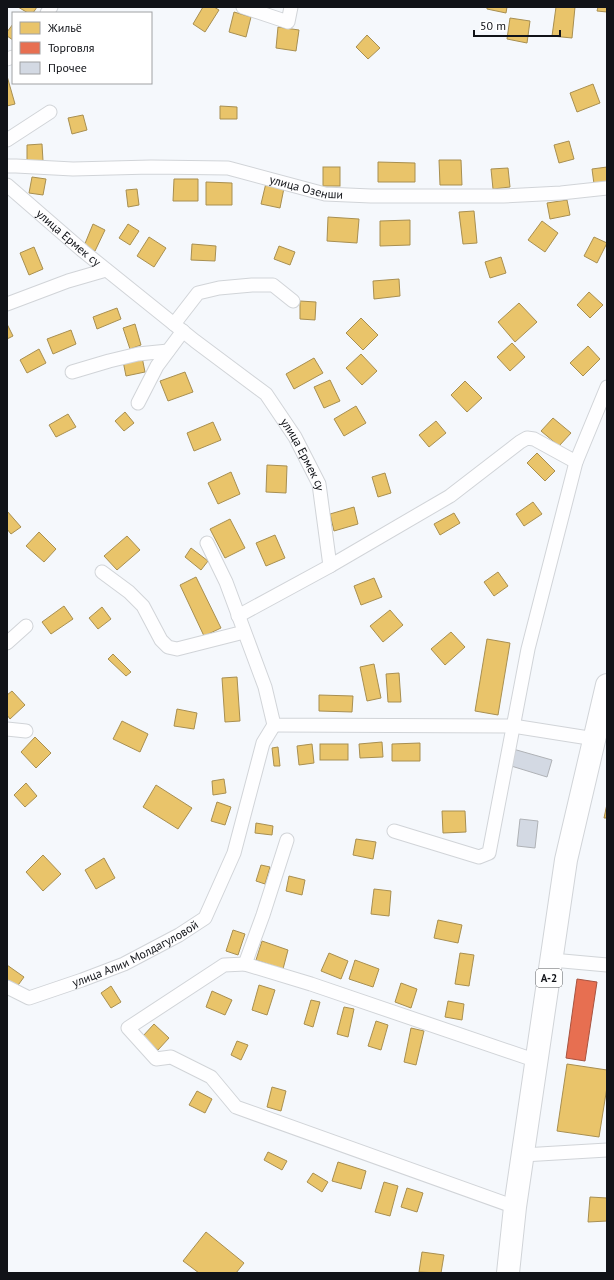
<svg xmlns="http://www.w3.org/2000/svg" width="614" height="1280" font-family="'PT Sans',sans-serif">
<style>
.homes{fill:#e9c46a;stroke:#a88f51}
.shops{fill:#e76f51;stroke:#a75340}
.building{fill:#d3d9e3;stroke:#afb2b6}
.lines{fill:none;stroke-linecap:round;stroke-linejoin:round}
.street-casing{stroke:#d1d4d8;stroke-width:15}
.highway-casing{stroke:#d1d4d8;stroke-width:24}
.street{stroke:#fefeff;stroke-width:13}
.highway{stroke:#fefeff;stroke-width:22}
.labels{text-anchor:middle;stroke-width:4;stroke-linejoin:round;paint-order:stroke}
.shield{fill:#fff;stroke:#585a5d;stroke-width:1}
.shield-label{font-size:11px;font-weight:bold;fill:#111318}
.street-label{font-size:12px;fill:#111318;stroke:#fff}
</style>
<rect width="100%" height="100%" fill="#f5f8fc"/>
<g class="homes">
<path d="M 18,7 L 37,7 L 33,13 L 28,13 Z"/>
<path d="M 203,7 L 214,7 L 219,10 L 205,32 L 193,24 Z"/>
<path d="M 487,7 L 507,7 L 506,13 L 487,9 Z"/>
<path d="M 556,7 L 575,7 L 572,38 L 552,36 Z"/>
<path d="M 598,7 L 607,7 L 607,12 L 597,11 Z"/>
<path d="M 234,12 L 251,17 L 246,37 L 229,32 Z"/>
<path d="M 510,18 L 530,21 L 527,43 L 507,39 Z"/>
<path d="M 13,24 L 13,40 L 7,36 L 7,32 Z"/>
<path d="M 278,27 L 299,30 L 296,51 L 276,48 Z"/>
<path d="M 367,35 L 380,48 L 368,59 L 356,47 Z"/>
<path d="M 7,76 L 15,104 L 7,106 Z"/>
<path d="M 593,84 L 600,103 L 577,112 L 570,93 Z"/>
<path d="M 220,106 L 237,107 L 237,119 L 220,119 Z"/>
<path d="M 83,115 L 87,130 L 72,134 L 68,118 Z"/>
<path d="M 569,141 L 574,159 L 559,163 L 554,145 Z"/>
<path d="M 42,144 L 43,161 L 27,161 L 27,145 Z"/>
<path d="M 439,160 L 461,160 L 462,185 L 440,185 Z"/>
<path d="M 378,162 L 415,163 L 415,182 L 378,182 Z"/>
<rect x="323" y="167" width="17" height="19"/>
<path d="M 607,167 L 607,182 L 594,184 L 592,169 Z"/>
<path d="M 508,168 L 510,187 L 493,189 L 491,169 Z"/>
<path d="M 32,177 L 46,179 L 43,195 L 29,193 Z"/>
<path d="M 174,179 L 198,179 L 198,201 L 173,201 Z"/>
<path d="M 206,182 L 232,183 L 232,205 L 206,205 Z"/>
<path d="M 266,183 L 284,188 L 280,208 L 261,204 Z"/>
<path d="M 137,189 L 139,205 L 128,207 L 126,190 Z"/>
<path d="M 567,200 L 570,215 L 550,219 L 547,203 Z"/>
<path d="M 474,211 L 477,243 L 463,244 L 459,212 Z"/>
<path d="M 328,217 L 359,219 L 357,243 L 327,241 Z"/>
<path d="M 410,220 L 410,245 L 380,246 L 380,221 Z"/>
<path d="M 542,221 L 558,233 L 545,252 L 528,240 Z"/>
<path d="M 93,224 L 105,230 L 95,251 L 84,246 Z"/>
<path d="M 128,224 L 139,231 L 130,245 L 119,238 Z"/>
<path d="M 149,237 L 166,248 L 154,267 L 137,256 Z"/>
<path d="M 594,237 L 607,243 L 597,263 L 584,256 Z"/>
<path d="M 192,244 L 216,246 L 215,261 L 191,260 Z"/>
<path d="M 279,246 L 295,252 L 290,265 L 274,259 Z"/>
<path d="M 34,247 L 43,269 L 29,275 L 20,253 Z"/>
<path d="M 501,257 L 506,273 L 490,278 L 485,262 Z"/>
<path d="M 399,279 L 400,296 L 374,299 L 373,281 Z"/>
<path d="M 589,292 L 603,305 L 590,318 L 577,305 Z"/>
<path d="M 300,301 L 316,302 L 315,320 L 300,319 Z"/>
<path d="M 519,303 L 537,322 L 515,342 L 498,322 Z"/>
<path d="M 117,308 L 121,319 L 97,329 L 93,317 Z"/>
<path d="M 361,318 L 378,335 L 363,350 L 346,333 Z"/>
<path d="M 7,324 L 13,336 L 7,339 Z"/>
<path d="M 135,324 L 141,345 L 130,349 L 123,328 Z"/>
<path d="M 71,330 L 76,344 L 53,354 L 47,339 Z"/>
<path d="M 512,343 L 525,357 L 510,371 L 497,357 Z"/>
<path d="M 588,346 L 600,359 L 583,376 L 570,363 Z"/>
<path d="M 39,349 L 46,363 L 27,373 L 20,360 Z"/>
<path d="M 361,354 L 377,371 L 362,385 L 346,368 Z"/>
<path d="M 142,357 L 145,372 L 126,376 L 123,361 Z"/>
<path d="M 314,358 L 323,373 L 294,389 L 286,374 Z"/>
<path d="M 185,372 L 193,392 L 168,401 L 160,381 Z"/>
<path d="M 330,380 L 340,401 L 324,408 L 314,387 Z"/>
<path d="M 465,381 L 482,398 L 467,412 L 451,395 Z"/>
<path d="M 356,406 L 366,423 L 344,436 L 334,419 Z"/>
<path d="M 125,412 L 134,423 L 124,431 L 115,421 Z"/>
<path d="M 68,414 L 76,427 L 56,437 L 49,425 Z"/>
<path d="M 553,418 L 571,433 L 559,446 L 541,431 Z"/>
<path d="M 436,421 L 446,433 L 429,447 L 419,435 Z"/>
<path d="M 213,422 L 221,440 L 194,451 L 187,433 Z"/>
<path d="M 537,453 L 555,471 L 545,481 L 527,463 Z"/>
<path d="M 267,465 L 287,466 L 286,493 L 266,492 Z"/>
<path d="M 231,472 L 240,494 L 218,504 L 208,483 Z"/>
<path d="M 385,473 L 391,493 L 378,497 L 372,477 Z"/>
<path d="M 533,502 L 542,514 L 524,526 L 516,514 Z"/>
<path d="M 354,507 L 358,524 L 334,531 L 330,514 Z"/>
<path d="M 7,511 L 21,527 L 11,534 L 7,529 Z"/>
<path d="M 454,513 L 460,523 L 440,535 L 434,524 Z"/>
<path d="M 230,519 L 245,548 L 225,558 L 210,529 Z"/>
<path d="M 39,532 L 56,549 L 44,562 L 26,546 Z"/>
<path d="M 275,535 L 285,558 L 266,566 L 256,543 Z"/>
<path d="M 127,536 L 140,550 L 117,570 L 104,556 Z"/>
<path d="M 191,548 L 208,561 L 201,570 L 185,557 Z"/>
<path d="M 498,572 L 508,586 L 494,596 L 484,582 Z"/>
<path d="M 196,577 L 221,628 L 204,636 L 180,585 Z"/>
<path d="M 374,578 L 382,597 L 361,605 L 354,586 Z"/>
<path d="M 64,606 L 73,619 L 51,634 L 42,622 Z"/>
<path d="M 102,607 L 111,619 L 98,629 L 89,618 Z"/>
<path d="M 390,610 L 403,625 L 383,642 L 370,626 Z"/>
<path d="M 451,632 L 465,647 L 445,665 L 431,649 Z"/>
<path d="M 487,639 L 510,643 L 498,715 L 475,711 Z"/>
<path d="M 113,654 L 131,672 L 126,676 L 108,659 Z"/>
<path d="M 374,664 L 381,698 L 367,701 L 360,667 Z"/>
<path d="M 399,673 L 401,702 L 388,702 L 386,674 Z"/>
<path d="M 237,677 L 240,721 L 225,722 L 222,678 Z"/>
<path d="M 12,691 L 25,705 L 10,719 L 7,715 L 7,695 Z"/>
<path d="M 319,695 L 353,696 L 352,712 L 319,711 Z"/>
<path d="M 177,709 L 197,713 L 194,729 L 174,726 Z"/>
<path d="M 122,721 L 148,734 L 140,752 L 113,739 Z"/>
<path d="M 35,737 L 51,753 L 36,768 L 21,752 Z"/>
<path d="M 382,742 L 383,757 L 360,758 L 359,744 Z"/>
<path d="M 420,743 L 420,761 L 392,761 L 392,744 Z"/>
<path d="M 312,744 L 314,763 L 299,765 L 297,746 Z"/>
<rect x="320" y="744" width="28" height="16"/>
<path d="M 278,747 L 280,766 L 274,766 L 272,748 Z"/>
<path d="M 224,779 L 226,793 L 213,795 L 212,781 Z"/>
<path d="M 26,783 L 37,796 L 25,807 L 14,795 Z"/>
<path d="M 156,785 L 192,808 L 178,829 L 143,807 Z"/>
<path d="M 217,802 L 231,807 L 225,825 L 211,821 Z"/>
<path d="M 607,804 L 607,818 L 604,818 Z"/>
<path d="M 442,811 L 465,811 L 466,832 L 443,833 Z"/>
<path d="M 256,823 L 273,826 L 272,835 L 255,833 Z"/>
<path d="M 356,839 L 376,842 L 373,859 L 353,855 Z"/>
<path d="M 43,855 L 61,874 L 43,891 L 26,872 Z"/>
<path d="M 104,858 L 115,878 L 96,889 L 85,870 Z"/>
<path d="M 261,865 L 270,867 L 265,884 L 256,881 Z"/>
<path d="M 289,876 L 305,880 L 302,895 L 286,891 Z"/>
<path d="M 374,889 L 391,891 L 389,916 L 371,914 Z"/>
<path d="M 438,920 L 462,925 L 458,943 L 434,938 Z"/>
<path d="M 233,930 L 245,934 L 238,955 L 226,951 Z"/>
<path d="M 262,941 L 288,950 L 283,969 L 256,960 Z"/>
<path d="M 329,953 L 348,961 L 341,979 L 321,971 Z"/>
<path d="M 460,953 L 474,955 L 469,986 L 455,984 Z"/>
<path d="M 355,960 L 379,969 L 373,987 L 349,979 Z"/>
<path d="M 7,965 L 24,977 L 16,988 L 7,981 Z"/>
<path d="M 401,983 L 417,989 L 411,1008 L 395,1002 Z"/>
<path d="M 259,985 L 275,990 L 267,1015 L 252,1010 Z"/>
<path d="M 111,986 L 121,1002 L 111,1008 L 101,993 Z"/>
<path d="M 212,991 L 232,1000 L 225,1015 L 206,1007 Z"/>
<path d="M 311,1000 L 320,1002 L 313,1027 L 304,1024 Z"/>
<path d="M 448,1001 L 464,1004 L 462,1020 L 445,1017 Z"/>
<path d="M 344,1007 L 354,1009 L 348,1037 L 337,1034 Z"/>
<path d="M 376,1021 L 388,1025 L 381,1050 L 368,1046 Z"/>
<path d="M 154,1024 L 169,1038 L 158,1050 L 143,1036 Z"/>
<path d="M 411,1028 L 424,1031 L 416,1065 L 404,1062 Z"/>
<path d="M 237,1041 L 248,1045 L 241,1060 L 231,1055 Z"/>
<path d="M 567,1064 L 607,1070 L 607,1087 L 599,1137 L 557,1131 Z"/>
<path d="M 272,1087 L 286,1091 L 281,1111 L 267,1107 Z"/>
<path d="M 197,1091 L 212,1099 L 205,1113 L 189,1105 Z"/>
<path d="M 268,1152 L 287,1161 L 282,1170 L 264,1160 Z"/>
<path d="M 338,1162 L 366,1171 L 361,1189 L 332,1181 Z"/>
<path d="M 313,1173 L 328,1182 L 322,1192 L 307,1182 Z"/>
<path d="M 384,1182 L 398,1186 L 390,1216 L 375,1212 Z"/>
<path d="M 407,1188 L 423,1193 L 417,1212 L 401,1207 Z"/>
<path d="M 590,1197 L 607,1198 L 607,1221 L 588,1222 Z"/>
<path d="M 206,1232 L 244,1263 L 236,1273 L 199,1273 L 183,1261 Z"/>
<path d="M 422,1252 L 444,1255 L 441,1273 L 419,1272 Z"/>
</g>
<path class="shops" d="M 577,979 L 597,982 L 585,1061 L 566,1058 Z"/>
<g class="building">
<path d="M 513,749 L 552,760 L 547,777 L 508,765 Z"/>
<path d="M 520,819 L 538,821 L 535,848 L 517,846 Z"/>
</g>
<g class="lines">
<g class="street-casing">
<g id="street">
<path d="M 243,7 L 288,22 L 291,7"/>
<path d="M 47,13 L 51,7"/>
<path d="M 7,59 L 13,57"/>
<path d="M 7,140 L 50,112"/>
<path id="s1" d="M 7,166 L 16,166 L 73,169 L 151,167 L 228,168 L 325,194 L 371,196 L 503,196 L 561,193 L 607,188"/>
<path id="s2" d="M 7,185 L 83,251 L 195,341 L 266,394 L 295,437 L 319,484 L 330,566 L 450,496 L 520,442 L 527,438 L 534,439 L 576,462"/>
<path d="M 7,304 L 68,281 L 106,270"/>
<path d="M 174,324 L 198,293 L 219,288 L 252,285 L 273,285 L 293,301"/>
<path d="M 72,372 L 109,361 L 138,354 L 168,351"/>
<path d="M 138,403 L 157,366 L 183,331"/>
<path d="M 207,543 L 226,582 L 265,687 L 274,725 L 513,726 L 595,739"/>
<path d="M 102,572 L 129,592 L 143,606 L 161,640 L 168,647 L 177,649 L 244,632"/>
<path d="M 238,616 L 330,566"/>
<path d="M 7,643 L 26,626"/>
<path d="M 7,729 L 26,731"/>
<path d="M 394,831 L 479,857 L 489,853 L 528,649 L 576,462 L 607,387"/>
<path d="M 287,840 L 263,915 L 245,964 L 311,984 L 537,1061"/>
<path d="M 552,960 L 607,965"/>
<path d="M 245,964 L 224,965 L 128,1028 L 156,1059 L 171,1057 L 211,1077 L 236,1107 L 515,1207"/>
<path id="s3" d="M 7,987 L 29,998 L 82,980 L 124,964 L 179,935 L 205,918 L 234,853 L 263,743 L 274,725"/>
<path d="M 523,1155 L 607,1150"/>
</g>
</g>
<g class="highway-casing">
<path id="highway" d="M 508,1273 L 515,1207 L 566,860 L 607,685"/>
</g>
<use href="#street" class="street"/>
<use href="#highway" class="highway"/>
</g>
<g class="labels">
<rect class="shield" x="536" y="969" width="26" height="18" rx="3"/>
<g class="shield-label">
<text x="549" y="982">A-2</text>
</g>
<g class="street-label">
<text dy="4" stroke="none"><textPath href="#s1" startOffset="302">улица Озенши</textPath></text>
<text dy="4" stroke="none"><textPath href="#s2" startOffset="81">улица Ермек су</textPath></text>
<text dy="4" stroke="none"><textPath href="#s2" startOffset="404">улица Ермек су</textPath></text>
<text dy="4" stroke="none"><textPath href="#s3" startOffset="140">улица Алии Молдагуловой</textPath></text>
</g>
</g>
<rect width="614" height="1280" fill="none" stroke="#111318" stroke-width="16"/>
<rect x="12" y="12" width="140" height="72" fill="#ffffff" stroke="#a0a1a3"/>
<rect x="20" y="22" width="20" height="12" fill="#e9c46a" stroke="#a0a1a3"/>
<text x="48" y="32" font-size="12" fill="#111318">Жильё</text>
<rect x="20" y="42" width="20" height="12" fill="#e76f51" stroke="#a0a1a3"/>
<text x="48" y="52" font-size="12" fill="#111318">Торговля</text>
<rect x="20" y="62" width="20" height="12" fill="#d3d9e3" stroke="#a0a1a3"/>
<text x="48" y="72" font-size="12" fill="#111318">Прочее</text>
<path d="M474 30v6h86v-6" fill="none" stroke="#111318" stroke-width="2"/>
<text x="480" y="30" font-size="12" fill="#111318" stroke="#ffffff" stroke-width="3" paint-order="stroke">50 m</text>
</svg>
